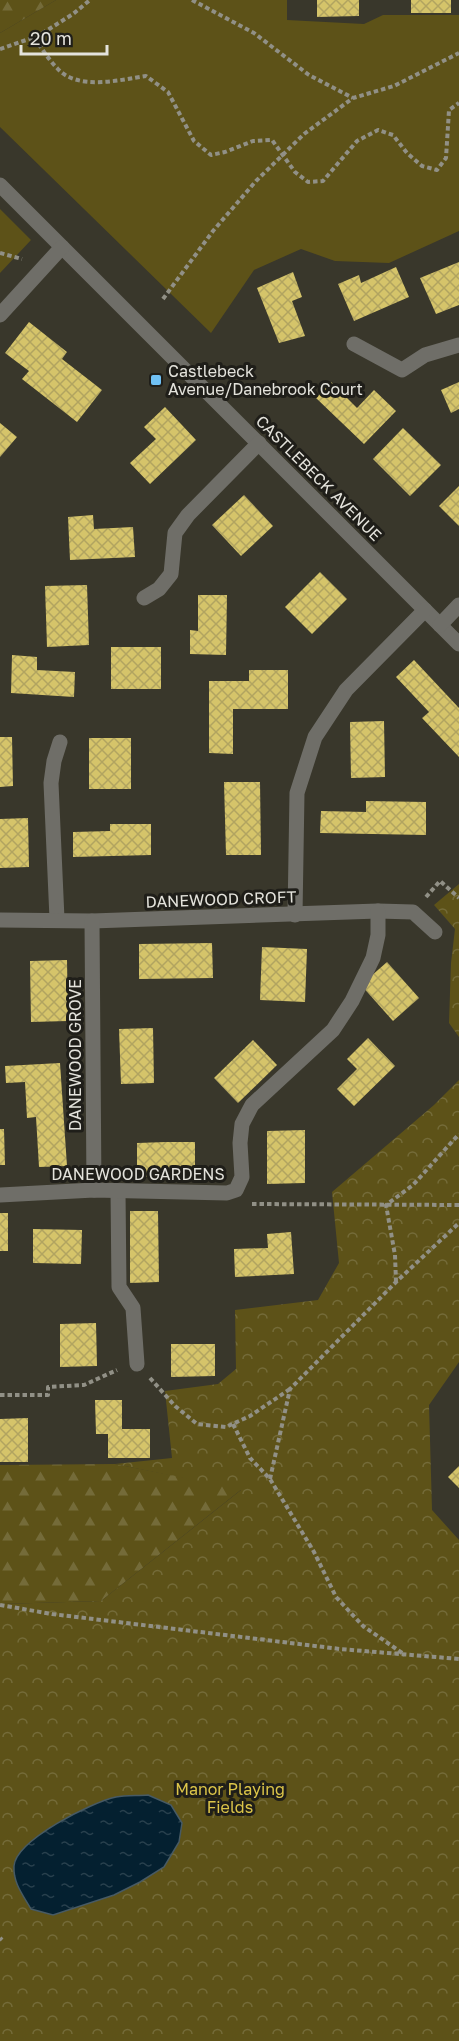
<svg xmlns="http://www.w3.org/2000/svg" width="459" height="2041" font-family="'Golos Text',sans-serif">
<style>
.grass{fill:#5d5218}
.forest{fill:url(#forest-firs)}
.park{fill:url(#park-crowns)}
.water{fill:url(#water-ripples);stroke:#475a64;stroke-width:1.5}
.building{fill:url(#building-cross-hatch)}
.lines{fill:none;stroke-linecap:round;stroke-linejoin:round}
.path{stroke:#919086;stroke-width:4;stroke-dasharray:4.5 3;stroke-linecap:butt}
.minor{stroke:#6f6e68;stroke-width:15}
.poi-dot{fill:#70c1f4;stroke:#1f1e19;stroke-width:2}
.labels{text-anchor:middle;stroke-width:6;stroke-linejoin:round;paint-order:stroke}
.poi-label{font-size:16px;fill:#e4e3dc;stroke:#1f1e19;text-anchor:start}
.street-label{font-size:16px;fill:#e4e3dc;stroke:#1f1e19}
.park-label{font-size:16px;fill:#dcc549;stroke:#1f1e19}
</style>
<defs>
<pattern id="forest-firs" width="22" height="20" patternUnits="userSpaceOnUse" patternTransform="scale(1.5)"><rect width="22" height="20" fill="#5d5218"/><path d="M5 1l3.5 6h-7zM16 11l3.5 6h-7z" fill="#746b39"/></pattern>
<pattern id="park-crowns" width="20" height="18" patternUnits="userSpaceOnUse" patternTransform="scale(1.5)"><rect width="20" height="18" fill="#5d5218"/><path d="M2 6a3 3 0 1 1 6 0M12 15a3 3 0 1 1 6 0" fill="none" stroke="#746b39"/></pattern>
<pattern id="water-ripples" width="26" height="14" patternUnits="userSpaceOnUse" patternTransform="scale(1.5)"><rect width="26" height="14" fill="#042030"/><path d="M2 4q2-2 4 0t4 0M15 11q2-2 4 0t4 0" fill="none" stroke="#28404d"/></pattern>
<pattern id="building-cross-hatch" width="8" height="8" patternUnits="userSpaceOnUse" patternTransform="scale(1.5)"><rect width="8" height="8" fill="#d5c46a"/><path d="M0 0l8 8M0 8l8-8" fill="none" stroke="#b1a460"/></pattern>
</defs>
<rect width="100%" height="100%" fill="#39372b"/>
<g class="grass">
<path d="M 56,0 L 287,0 L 287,20 L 364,24 L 383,15 L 459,15 L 459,231 L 389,263 L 335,261 L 301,249 L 254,270 L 211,333 L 0,127 L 0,33 Z"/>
<path d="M 0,209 L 31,240 L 0,273 Z"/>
</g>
<g class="forest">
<path d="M 0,0 L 56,0 L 0,33 Z"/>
<path d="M 115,1464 L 242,1489 L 101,1601 L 0,1604 L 0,1465 Z"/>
</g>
<g class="park">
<path d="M 459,884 L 459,1037 L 449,1023 L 451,963 L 455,929 L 434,905 Z"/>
<path d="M 459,1080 L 459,1362 L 429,1405 L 432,1510 L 459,1540 L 459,2041 L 0,2041 L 0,1604 L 101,1601 L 241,1490 L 115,1464 L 172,1458 L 165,1391 L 218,1384 L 236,1369 L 235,1310 L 318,1300 L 339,1263 L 332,1192 L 434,1105 Z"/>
</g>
<path class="water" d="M 148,1795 L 171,1805 L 182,1823 L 179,1842 L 164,1867 L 140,1882 L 114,1895 L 53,1915 L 31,1909 C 23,1895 13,1883 14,1866 C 16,1840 92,1802 116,1797 C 126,1795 138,1796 148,1795 Z"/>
<g class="building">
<path d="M 317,0 L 359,0 L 359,16 L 317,17 Z"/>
<rect x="411" y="0" width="40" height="13"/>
<path d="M 459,262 L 459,305 L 436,314 L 420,278 Z"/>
<path d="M 396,267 L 409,297 L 354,321 L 338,284 L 359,275 L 361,283 Z"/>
<path d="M 293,272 L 302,297 L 292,301 L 305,336 L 279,343 L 257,288 Z"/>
<path d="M 29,322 L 67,352 L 62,359 L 102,390 L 77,422 L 22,379 L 29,371 L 5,353 Z"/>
<path d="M 331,382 L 357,408 L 374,390 L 396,411 L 364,444 L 316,398 Z"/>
<path d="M 459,382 L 459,409 L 451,413 L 441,390 Z"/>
<path d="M 165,407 L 196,440 L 150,484 L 130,463 L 156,439 L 144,427 Z"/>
<path d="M 0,423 L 17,437 L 0,457 Z"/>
<path d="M 403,428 L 441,465 L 410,496 L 373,459 Z"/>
<path d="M 459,486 L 459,526 L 439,506 Z"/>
<path d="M 244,495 L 273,526 L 241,556 L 212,525 Z"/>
<path d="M 93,515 L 94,529 L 133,527 L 135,557 L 70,560 L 68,517 Z"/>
<path d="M 320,572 L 347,599 L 312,634 L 285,607 Z"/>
<path d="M 87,585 L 89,645 L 47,647 L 45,586 Z"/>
<path d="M 198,595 L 227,595 L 226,655 L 190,654 L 190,630 L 198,631 Z"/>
<rect x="111" y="647" width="50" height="42"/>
<path d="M 12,655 L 37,657 L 37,670 L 75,672 L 74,697 L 11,693 Z"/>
<path d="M 414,660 L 459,708 L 459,757 L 422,718 L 429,712 L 396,677 Z"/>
<path d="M 249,670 L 288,670 L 288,709 L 233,709 L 233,754 L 209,753 L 209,681 L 249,681 Z"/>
<path d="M 384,721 L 385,777 L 351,778 L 350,722 Z"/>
<path d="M 0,737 L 12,737 L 13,786 L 0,787 Z"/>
<rect x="89" y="738" width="42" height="51"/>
<path d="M 224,782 L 260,782 L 261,855 L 226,855 Z"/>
<path d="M 366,801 L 426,802 L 426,835 L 320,833 L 321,811 L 366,812 Z"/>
<path d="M 28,818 L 29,867 L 0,868 L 0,819 Z"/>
<path d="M 110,824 L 151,824 L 151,855 L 73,857 L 73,832 L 110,831 Z"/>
<path d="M 212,943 L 213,978 L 139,979 L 139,944 Z"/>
<path d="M 262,947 L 307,949 L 305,1002 L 260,1000 Z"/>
<path d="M 67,960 L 68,1021 L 31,1022 L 30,961 Z"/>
<path d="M 387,962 L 419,998 L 393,1021 L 361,985 Z"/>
<path d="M 153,1028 L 154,1083 L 121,1084 L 119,1029 Z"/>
<path d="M 368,1038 L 395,1066 L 354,1106 L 337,1089 L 357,1069 L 347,1059 Z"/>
<path d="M 253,1040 L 277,1065 L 238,1103 L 214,1078 Z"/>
<path d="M 60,1063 L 67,1166 L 39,1167 L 36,1117 L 27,1118 L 25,1082 L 6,1083 L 5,1066 Z"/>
<path d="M 0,1129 L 4,1129 L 5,1165 L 0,1165 Z"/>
<path d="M 305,1130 L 305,1183 L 267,1184 L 267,1131 Z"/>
<path d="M 166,1142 L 195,1142 L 195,1176 L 137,1177 L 137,1143 Z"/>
<path d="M 130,1211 L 158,1211 L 159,1282 L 130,1283 Z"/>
<rect x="0" y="1213" width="8" height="38"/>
<path d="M 33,1229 L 82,1230 L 81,1264 L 33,1263 Z"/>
<path d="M 291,1232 L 294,1274 L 235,1277 L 234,1249 L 268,1248 L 267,1234 Z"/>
<path d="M 96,1323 L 97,1366 L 60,1367 L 60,1324 Z"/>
<path d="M 171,1344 L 215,1344 L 215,1376 L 171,1377 Z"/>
<path d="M 95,1400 L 122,1400 L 122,1429 L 150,1429 L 150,1458 L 108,1458 L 108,1434 L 96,1434 Z"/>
<path d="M 28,1418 L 28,1462 L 0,1462 L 0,1419 Z"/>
<path d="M 459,1466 L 459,1488 L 448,1477 Z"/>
</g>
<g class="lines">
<g class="path">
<path d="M 192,0 L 254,33 L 309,75 L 353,98"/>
<path d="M 34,38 C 42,48 48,59 57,68 C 77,91 119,80 146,76 L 168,92 L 194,141 L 211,155 L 225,152 L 253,141 L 272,140 L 295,172 L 308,182 L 323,181 L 357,141 L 378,130 L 393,135 L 407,153 L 422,166 L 437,170 L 446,158 L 449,110 L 459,103"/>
<path d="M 0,49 L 38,36 L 73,14 L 90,0"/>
<path d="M 0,253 L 22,259"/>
<path d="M 163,299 L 213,231 L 256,181 L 304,134 L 353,98 L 394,86 L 459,53"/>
<path d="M 426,897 L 440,881 L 459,898"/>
<path d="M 252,1204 L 459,1205"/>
<path d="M 396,1282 L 395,1255 L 386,1205 L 413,1185 L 459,1134"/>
<path d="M 150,1378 L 175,1406 L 197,1424 L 226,1427 L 250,1416 L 290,1389"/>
<path d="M 0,1395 L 48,1395 L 48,1387 L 84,1385 L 117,1370"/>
<path d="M 233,1424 L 250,1458 L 270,1479 L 314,1552 L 336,1597 L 363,1626 L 405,1655"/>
<path d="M 270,1479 L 290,1389 L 396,1282 L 459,1223"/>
<path d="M 0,1605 L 52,1614 L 340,1649 L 459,1659"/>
<path d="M 0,1938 L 2,1940"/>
</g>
<g class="minor">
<path d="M 0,185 L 459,644"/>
<path d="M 0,315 L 62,247"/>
<path d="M 354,344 L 402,370 L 425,355 L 459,345"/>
<path d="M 144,598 L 159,589 L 171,574 L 175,533 L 188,515 L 259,443"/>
<path d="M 440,625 L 459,605"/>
<path d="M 295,915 L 297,793 L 315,737 L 346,690 L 425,610"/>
<path d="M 57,919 L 51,783 L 54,761 L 60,742"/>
<path d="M 0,920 L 92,921 L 378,911 L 413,912 L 435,932"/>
<path d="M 92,921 L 94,1190"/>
<path d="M 118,1191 L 119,1287 L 133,1308 L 137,1364"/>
<path d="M 0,1195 L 94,1190 L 227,1193 L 236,1190 L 242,1177 L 240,1143 L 242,1124 L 252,1105 L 333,1030 L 352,1001 L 373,958 L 378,935 L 378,911"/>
</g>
</g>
<rect class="poi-dot" x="150" y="374" width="12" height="12" rx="3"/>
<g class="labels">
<g class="poi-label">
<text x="168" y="377">Castlebeck<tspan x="168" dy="18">Avenue/Danebrook Court</tspan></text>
</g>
<g class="street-label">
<text transform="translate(319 478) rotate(45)" y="6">CASTLEBECK AVENUE</text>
<text transform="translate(221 899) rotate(-2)" y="6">DANEWOOD CROFT</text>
<text transform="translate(75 1055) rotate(-90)" y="6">DANEWOOD GROVE</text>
<text x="138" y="1180">DANEWOOD GARDENS</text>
</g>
<g class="park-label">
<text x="230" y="1795">Manor Playing<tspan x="230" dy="18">Fields</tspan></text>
</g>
</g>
<path d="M21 45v9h86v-9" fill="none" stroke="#e4e3dc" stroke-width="3"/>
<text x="30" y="45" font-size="18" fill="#e4e3dc" stroke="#1f1e19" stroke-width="4.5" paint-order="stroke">20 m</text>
</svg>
